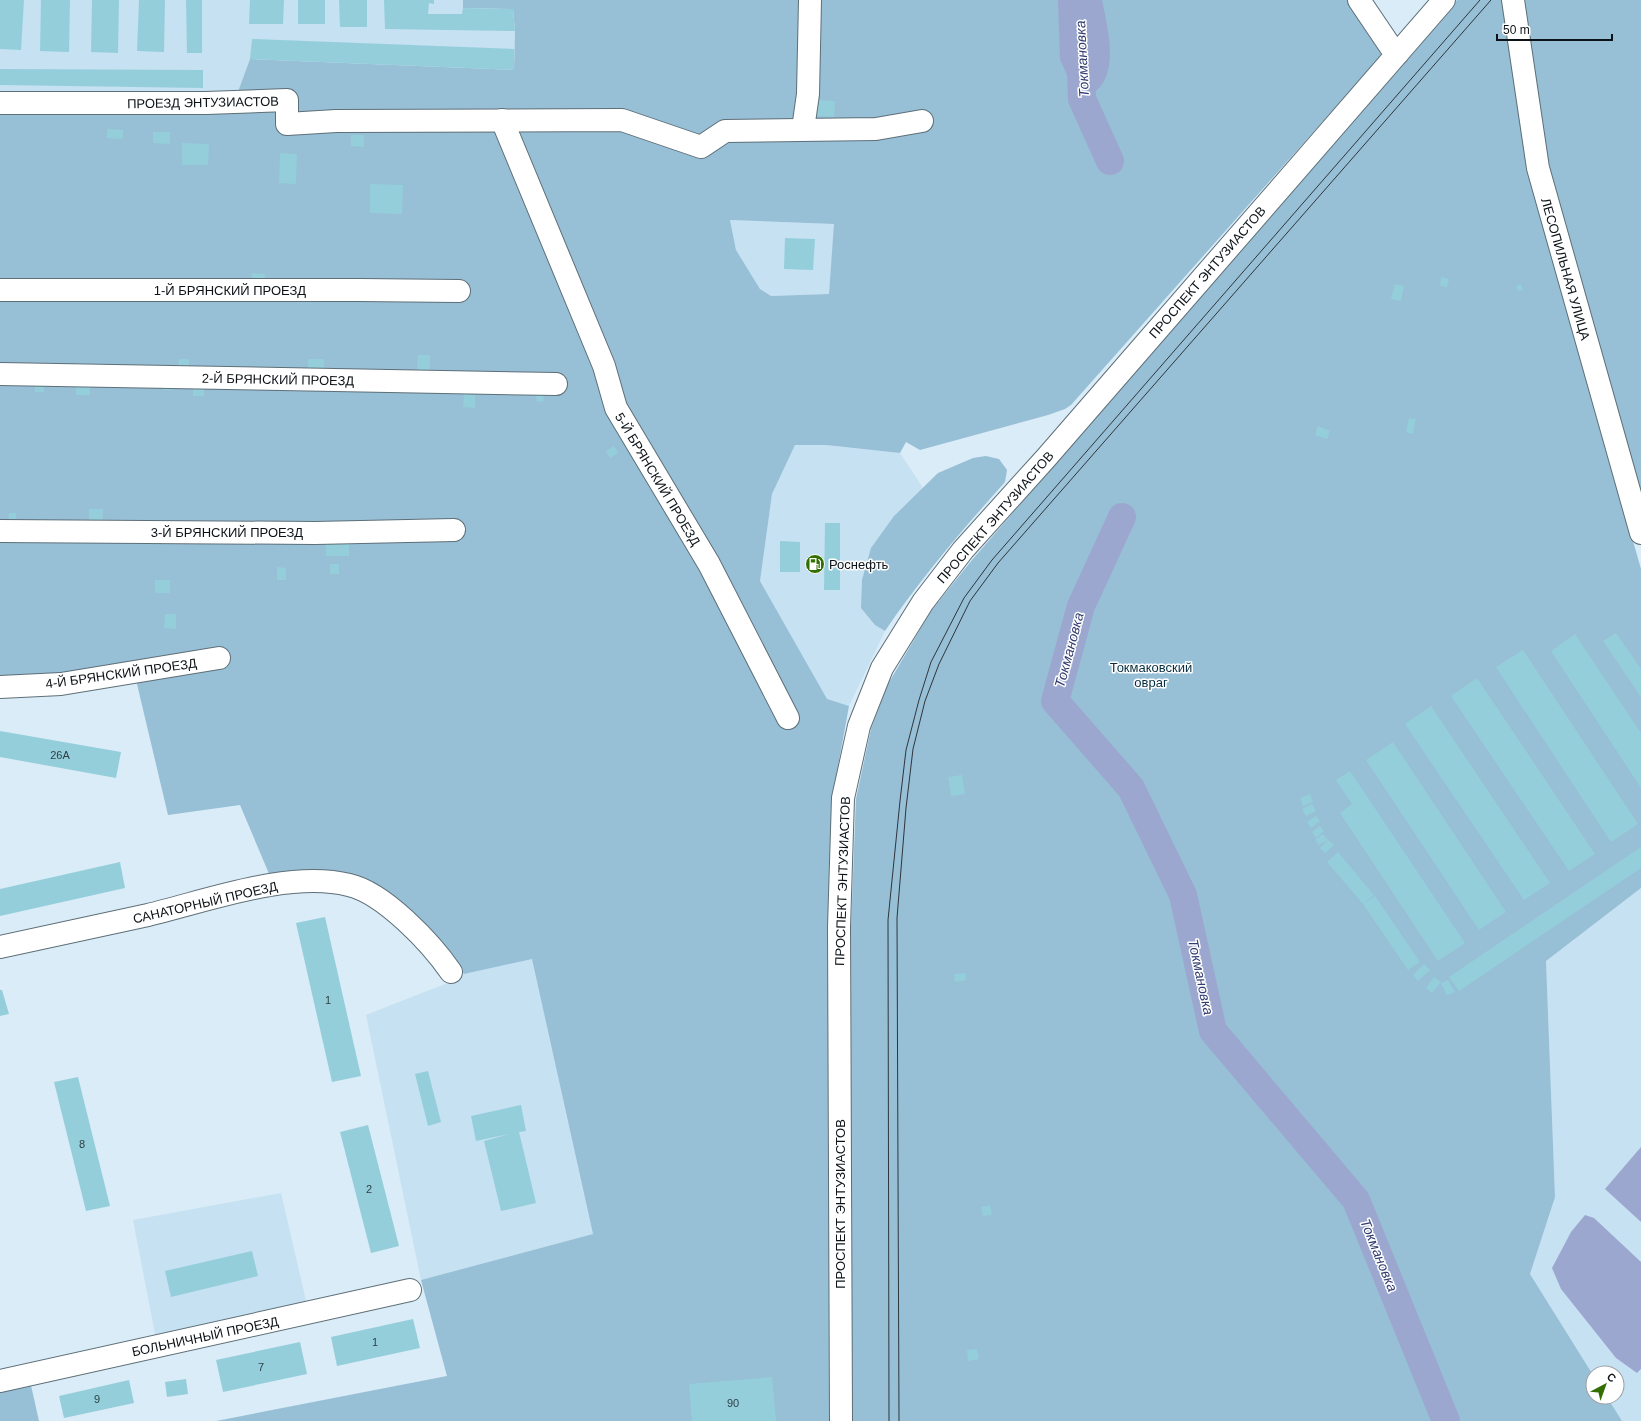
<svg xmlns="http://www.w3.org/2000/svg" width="1641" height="1421" font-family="Arial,sans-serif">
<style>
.built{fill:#c6e1f1}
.green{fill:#97bfd6;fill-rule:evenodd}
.water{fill:#9ca7d0}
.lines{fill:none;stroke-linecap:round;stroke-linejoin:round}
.river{stroke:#9ca7d0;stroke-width:28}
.building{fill:#95cedb}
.minor-casing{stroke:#5e6f78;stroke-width:24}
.minor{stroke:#fff;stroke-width:22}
.tram{stroke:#2e363b;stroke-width:1}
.labels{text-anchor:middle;stroke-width:3;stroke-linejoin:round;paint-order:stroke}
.number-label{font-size:11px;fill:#2e4147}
.street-label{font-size:13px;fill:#0c1216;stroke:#fff}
.poi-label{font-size:13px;fill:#0c1216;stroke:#fff;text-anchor:start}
.park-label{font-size:13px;fill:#062e41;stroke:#fff}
.water-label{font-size:14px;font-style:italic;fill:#313c70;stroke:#fff}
</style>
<rect width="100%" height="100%" fill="#d9ecf7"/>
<g class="built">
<path d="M 0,0 L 463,0 L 463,8 L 513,9 L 515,31 L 514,70 L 250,59 L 236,97 L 0,96 Z"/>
<path d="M 730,220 L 835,224 L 829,294 L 771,296 L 760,289 L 736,250 Z"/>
<path d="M 795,445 L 826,445 L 900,453 L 923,488 L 894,516 L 875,625 L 885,631 L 849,706 L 827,700 L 760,581 L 772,494 Z"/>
<path d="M 1641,888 L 1641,1421 L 1622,1421 L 1607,1397 L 1617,1397 L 1617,1373 L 1593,1373 L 1593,1375 L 1530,1274 L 1555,1196 L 1546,961 Z"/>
<path d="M 532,958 L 593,1234 L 421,1280 L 366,1015 L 445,984 L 464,974 Z"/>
<path d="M 281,1193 L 307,1305 L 156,1339 L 133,1220 Z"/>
</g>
<g class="green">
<path d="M 463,0 L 1352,0 L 1385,51 L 1071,405 L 1065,409 L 1048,415 L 920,450 L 906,442 L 900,453 L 826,445 L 795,445 L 772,494 L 760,581 L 827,699 L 849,706 L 832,799 L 829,1421 L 216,1421 L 447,1376 L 421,1280 L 593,1234 L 532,959 L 464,974 L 448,953 L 397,899 L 354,877 L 270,876 L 240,805 L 168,815 L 133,667 L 0,681 L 0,113 L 236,97 L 250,59 L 514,70 L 515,31 L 513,9 L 463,8 ZM 730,220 L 834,224 L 829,294 L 771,296 L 760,289 L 736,250 Z"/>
<path d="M 1457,0 L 1506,0 L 1543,226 L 1641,569 L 1641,888 L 1546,961 L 1555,1197 L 1530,1274 L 1593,1375 L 1593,1397 L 1607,1397 L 1622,1421 L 851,1421 L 851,926 L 856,799 L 871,729 L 888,684 L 931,611 L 972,560 Z"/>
<path d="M 1524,0 L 1641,0 L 1641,502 L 1548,161 Z"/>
<path d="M 986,456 L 999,459 L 1007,470 L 1005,482 C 962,530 921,578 885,631 L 875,625 L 861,608 L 862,580 L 871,548 L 894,516 L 938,473 L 973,458 Z"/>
<path d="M 30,1381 L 39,1421 L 0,1421 L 0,1387 Z"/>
</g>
<g class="water">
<path d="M 1058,0 L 1102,0 C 1107,25 1119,69 1098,89 C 1094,93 1087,96 1082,99 L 1074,96 L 1070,82 L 1060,59 Z"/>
<path d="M 1641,1147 L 1641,1222 L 1605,1189 Z"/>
<path d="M 1585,1215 L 1594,1218 L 1641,1262 L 1641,1369 L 1637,1373 L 1616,1358 L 1561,1289 L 1552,1268 L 1571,1232 Z"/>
</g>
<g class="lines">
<g class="river">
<path d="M 1079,0 L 1082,99 L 1110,161"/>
<path d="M 1122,517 L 1081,606 L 1055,701 L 1131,788 L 1183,895 L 1213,1031 L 1356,1200 L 1446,1421"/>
</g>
</g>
<g class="building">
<path d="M 0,0 L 24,0 L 21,50 L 0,49 Z"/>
<path d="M 41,0 L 70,0 L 69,52 L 40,51 Z"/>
<path d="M 92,0 L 119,0 L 118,53 L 91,52 Z"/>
<path d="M 139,0 L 165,0 L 164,52 L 137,51 Z"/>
<path d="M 186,0 L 202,0 L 202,53 L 187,53 Z"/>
<path d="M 250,0 L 284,0 L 283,24 L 249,24 Z"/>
<rect x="298" y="0" width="27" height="24"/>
<path d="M 339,0 L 367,0 L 367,27 L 340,27 Z"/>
<path d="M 384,0 L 434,0 L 434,4 L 429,3 L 428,14 L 462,14 L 463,8 L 513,9 L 515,31 L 385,29 Z"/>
<path d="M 252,39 L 514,49 L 514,70 L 250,59 Z"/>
<path d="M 0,69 L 203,70 L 203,88 L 0,85 Z"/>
<path d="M 817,100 L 835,101 L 834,117 L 817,116 Z"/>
<path d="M 107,129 L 123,130 L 123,139 L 107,138 Z"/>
<path d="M 153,132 L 170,132 L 170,144 L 153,143 Z"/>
<path d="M 351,135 L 364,135 L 364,147 L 351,146 Z"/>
<path d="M 182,143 L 209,144 L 208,165 L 182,165 Z"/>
<path d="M 280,153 L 297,154 L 296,184 L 279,183 Z"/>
<path d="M 370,184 L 403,185 L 402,214 L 370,213 Z"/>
<path d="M 785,238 L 815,239 L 813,270 L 784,269 Z"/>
<path d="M 252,273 L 265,274 L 264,284 L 252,283 Z"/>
<path d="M 1441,277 L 1449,279 L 1447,287 L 1440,286 Z"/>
<path d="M 1395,284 L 1404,286 L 1401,301 L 1391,299 Z"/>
<path d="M 1520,284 L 1523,289 L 1519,291 L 1516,287 Z"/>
<path d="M 418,355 L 430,355 L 430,370 L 417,370 Z"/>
<path d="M 179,359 L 189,359 L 189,373 L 178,372 Z"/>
<path d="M 308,359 L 324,359 L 324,371 L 308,370 Z"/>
<rect x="76" y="363" width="13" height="9"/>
<rect x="35" y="382" width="9" height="10"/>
<path d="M 163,382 L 173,383 L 173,390 L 163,390 Z"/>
<path d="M 76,383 L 90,384 L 90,395 L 76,395 Z"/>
<rect x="193" y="387" width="11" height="9"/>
<path d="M 542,390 L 544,401 L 537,402 L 535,391 Z"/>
<path d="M 464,394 L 475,395 L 475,408 L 463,407 Z"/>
<path d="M 1409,418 L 1416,419 L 1413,434 L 1406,432 Z"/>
<path d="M 1318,426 L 1330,431 L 1327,439 L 1315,435 Z"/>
<path d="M 614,446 L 618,453 L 610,458 L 606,451 Z"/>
<path d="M 89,509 L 103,509 L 102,525 L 89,524 Z"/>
<path d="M 9,513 L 16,513 L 16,524 L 8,524 Z"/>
<path d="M 825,523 L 840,523 L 840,590 L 824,590 Z"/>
<path d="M 326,541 L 349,542 L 349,556 L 326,556 Z"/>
<path d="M 780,541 L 800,542 L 800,572 L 780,572 Z"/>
<rect x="330" y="564" width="9" height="10"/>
<path d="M 277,567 L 286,568 L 286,580 L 277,580 Z"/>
<rect x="155" y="580" width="15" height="13"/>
<path d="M 165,614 L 176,614 L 176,629 L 164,628 Z"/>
<path d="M 1616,633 L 1641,669 L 1641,697 L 1603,641 Z"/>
<path d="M 1575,634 L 1641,733 L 1641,788 L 1551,651 Z"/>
<path d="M 1523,650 L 1638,824 L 1611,842 L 1496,667 Z"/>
<path d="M 1477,678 L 1595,854 L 1569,871 L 1451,696 Z"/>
<path d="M 1431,706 L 1550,883 L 1524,900 L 1405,724 Z"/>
<path d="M 0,731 L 121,752 L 116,778 L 0,757 Z"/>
<path d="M 1393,742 L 1506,912 L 1479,930 L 1366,760 Z"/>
<path d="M 1350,771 L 1465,943 L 1438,961 L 1340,813 L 1352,804 L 1336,780 Z"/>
<path d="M 962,775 L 965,794 L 951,796 L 948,777 Z"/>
<path d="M 1310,794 L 1313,802 L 1303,806 L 1300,798 Z"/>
<path d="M 1312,804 L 1316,811 L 1306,816 L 1302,809 Z"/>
<path d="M 1316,816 L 1320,821 L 1311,828 L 1307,822 Z"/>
<path d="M 1320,826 L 1324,831 L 1316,838 L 1312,832 Z"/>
<path d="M 1323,834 L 1328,840 L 1319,845 L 1315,840 Z"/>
<path d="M 1328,840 L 1334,845 L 1325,853 L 1320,848 Z"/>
<path d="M 1641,847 L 1641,868 L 1459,991 L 1449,977 Z"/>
<path d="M 1338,852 L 1374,895 L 1363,904 L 1327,862 Z"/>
<path d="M 120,862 L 125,888 L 0,916 L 0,889 Z"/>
<path d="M 1375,896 L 1420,962 L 1408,970 L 1363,904 Z"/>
<path d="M 325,917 L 361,1076 L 332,1082 L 296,923 Z"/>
<path d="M 1424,964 L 1430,970 L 1418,981 L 1413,975 Z"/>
<path d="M 965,973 L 966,980 L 955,982 L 954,974 Z"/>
<path d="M 1434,977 L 1441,982 L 1432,993 L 1426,988 Z"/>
<path d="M 1448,980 L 1455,992 L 1447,995 L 1441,983 Z"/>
<path d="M 0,990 L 2,990 L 9,1014 L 0,1016 Z"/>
<path d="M 428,1071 L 441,1122 L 428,1126 L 415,1074 Z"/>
<path d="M 78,1077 L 110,1206 L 86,1211 L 54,1082 Z"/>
<path d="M 521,1105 L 526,1131 L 519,1132 L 536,1203 L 501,1211 L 484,1141 L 509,1134 L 476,1141 L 471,1116 Z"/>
<path d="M 368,1125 L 399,1246 L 371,1253 L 340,1132 Z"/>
<path d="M 990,1205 L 992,1215 L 983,1216 L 981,1207 Z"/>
<path d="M 252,1251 L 258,1276 L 171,1297 L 165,1271 Z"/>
<path d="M 413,1319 L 420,1348 L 337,1366 L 331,1337 Z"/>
<path d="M 300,1342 L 307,1374 L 223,1392 L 216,1360 Z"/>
<path d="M 977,1349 L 979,1359 L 968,1361 L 967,1350 Z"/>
<path d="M 772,1377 L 776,1421 L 692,1421 L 689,1384 Z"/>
<path d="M 186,1379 L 188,1394 L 167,1397 L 165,1382 Z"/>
<path d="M 129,1380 L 134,1403 L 64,1418 L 59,1396 Z"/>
</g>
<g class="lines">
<g class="minor-casing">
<g id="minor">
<path d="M 1359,0 L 1390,46 L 1398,53"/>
<path d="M 1513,0 L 1538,168 L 1641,533"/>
<path d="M 0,103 L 206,103 L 287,100 L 287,124 L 336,121 L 622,120 L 701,147 L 725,131 L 876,129 L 922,121"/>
<path d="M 502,120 L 604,366 L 616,408 L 709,564 L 788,718"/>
<path d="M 803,129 L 808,94 L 810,0"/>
<path d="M 0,290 L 360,290 L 459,291"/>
<path d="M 0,374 L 556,384"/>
<path d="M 0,531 L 315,533 L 454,530"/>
<path d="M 0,687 L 61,684 L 219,658"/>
<path d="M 0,947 C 49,936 99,926 148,915 C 207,901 289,870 349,885 C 384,893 431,943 451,972"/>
<path d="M 0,1381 L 410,1290"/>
<path d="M 841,1421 L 839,927 L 843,798 L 859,726 L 882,668 L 923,602 L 963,550 L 1046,458 L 1444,0"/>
</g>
</g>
<use href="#minor" class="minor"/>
<g class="tram">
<path d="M 889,1421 L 888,920 L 900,801 L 906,750 L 919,700 L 931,662 L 964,598 L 992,560 L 1480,0"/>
<path d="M 899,1421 L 897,918 L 906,808 L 913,749 L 925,701 L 939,664 L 970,601 L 998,563 L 1491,0"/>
</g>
</g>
<defs>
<g id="fuel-disc" transform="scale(1)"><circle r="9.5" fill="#326e00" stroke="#fff"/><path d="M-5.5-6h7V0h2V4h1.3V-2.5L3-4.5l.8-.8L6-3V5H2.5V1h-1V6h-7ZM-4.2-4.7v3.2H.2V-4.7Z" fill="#fff"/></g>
</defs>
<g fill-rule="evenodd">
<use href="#fuel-disc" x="815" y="564"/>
</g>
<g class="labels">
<g class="number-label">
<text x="60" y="759">26А</text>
<text x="328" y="1004">1</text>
<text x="82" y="1148">8</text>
<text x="369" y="1193">2</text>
<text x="375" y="1346">1</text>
<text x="261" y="1371">7</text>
<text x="97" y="1403">9</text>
<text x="733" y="1407">90</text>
</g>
<g class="street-label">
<text transform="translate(203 102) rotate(-1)" y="5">ПРОЕЗД ЭНТУЗИАСТОВ</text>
<text transform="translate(1566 269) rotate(74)" y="5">ЛЕСОПИЛЬНАЯ УЛИЦА</text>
<text transform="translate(1207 272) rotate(-49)" y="5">ПРОСПЕКТ ЭНТУЗИАСТОВ</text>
<text x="230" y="295">1-Й БРЯНСКИЙ ПРОЕЗД</text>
<text transform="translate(278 379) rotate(1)" y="5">2-Й БРЯНСКИЙ ПРОЕЗД</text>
<text transform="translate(658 479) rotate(59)" y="5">5-Й БРЯНСКИЙ ПРОЕЗД</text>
<text transform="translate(995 517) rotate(-49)" y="5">ПРОСПЕКТ ЭНТУЗИАСТОВ</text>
<text x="227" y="537">3-Й БРЯНСКИЙ ПРОЕЗД</text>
<text transform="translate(121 673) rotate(-8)" y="5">4-Й БРЯНСКИЙ ПРОЕЗД</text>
<text transform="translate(842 881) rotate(-88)" y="5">ПРОСПЕКТ ЭНТУЗИАСТОВ</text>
<text transform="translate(205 902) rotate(-13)" y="5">САНАТОРНЫЙ ПРОЕЗД</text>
<text transform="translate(840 1204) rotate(-90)" y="5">ПРОСПЕКТ ЭНТУЗИАСТОВ</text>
<text transform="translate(205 1336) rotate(-12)" y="5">БОЛЬНИЧНЫЙ ПРОЕЗД</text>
</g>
<g class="poi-label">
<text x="829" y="569">Роснефть</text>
</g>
<g class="park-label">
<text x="1151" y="672">Токмаковский<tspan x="1151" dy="15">овраг</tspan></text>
</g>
<g class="water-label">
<text transform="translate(1082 59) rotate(-93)" y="5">Токмановка</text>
<text transform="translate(1069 650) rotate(-75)" y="5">Токмановка</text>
<text transform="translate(1201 977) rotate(78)" y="5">Токмановка</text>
<text transform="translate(1379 1255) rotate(68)" y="5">Токмановка</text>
</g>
</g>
<g transform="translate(1605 1385) rotate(41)"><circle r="19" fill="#ffffff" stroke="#9ea0a2"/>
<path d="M0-3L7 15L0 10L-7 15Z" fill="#326e00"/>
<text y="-6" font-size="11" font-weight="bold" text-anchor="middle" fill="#0c1216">С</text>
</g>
<path d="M1497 34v6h115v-6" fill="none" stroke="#0c1216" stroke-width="2"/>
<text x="1503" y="34" font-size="12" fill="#0c1216" stroke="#ffffff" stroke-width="3" paint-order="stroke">50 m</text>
</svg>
